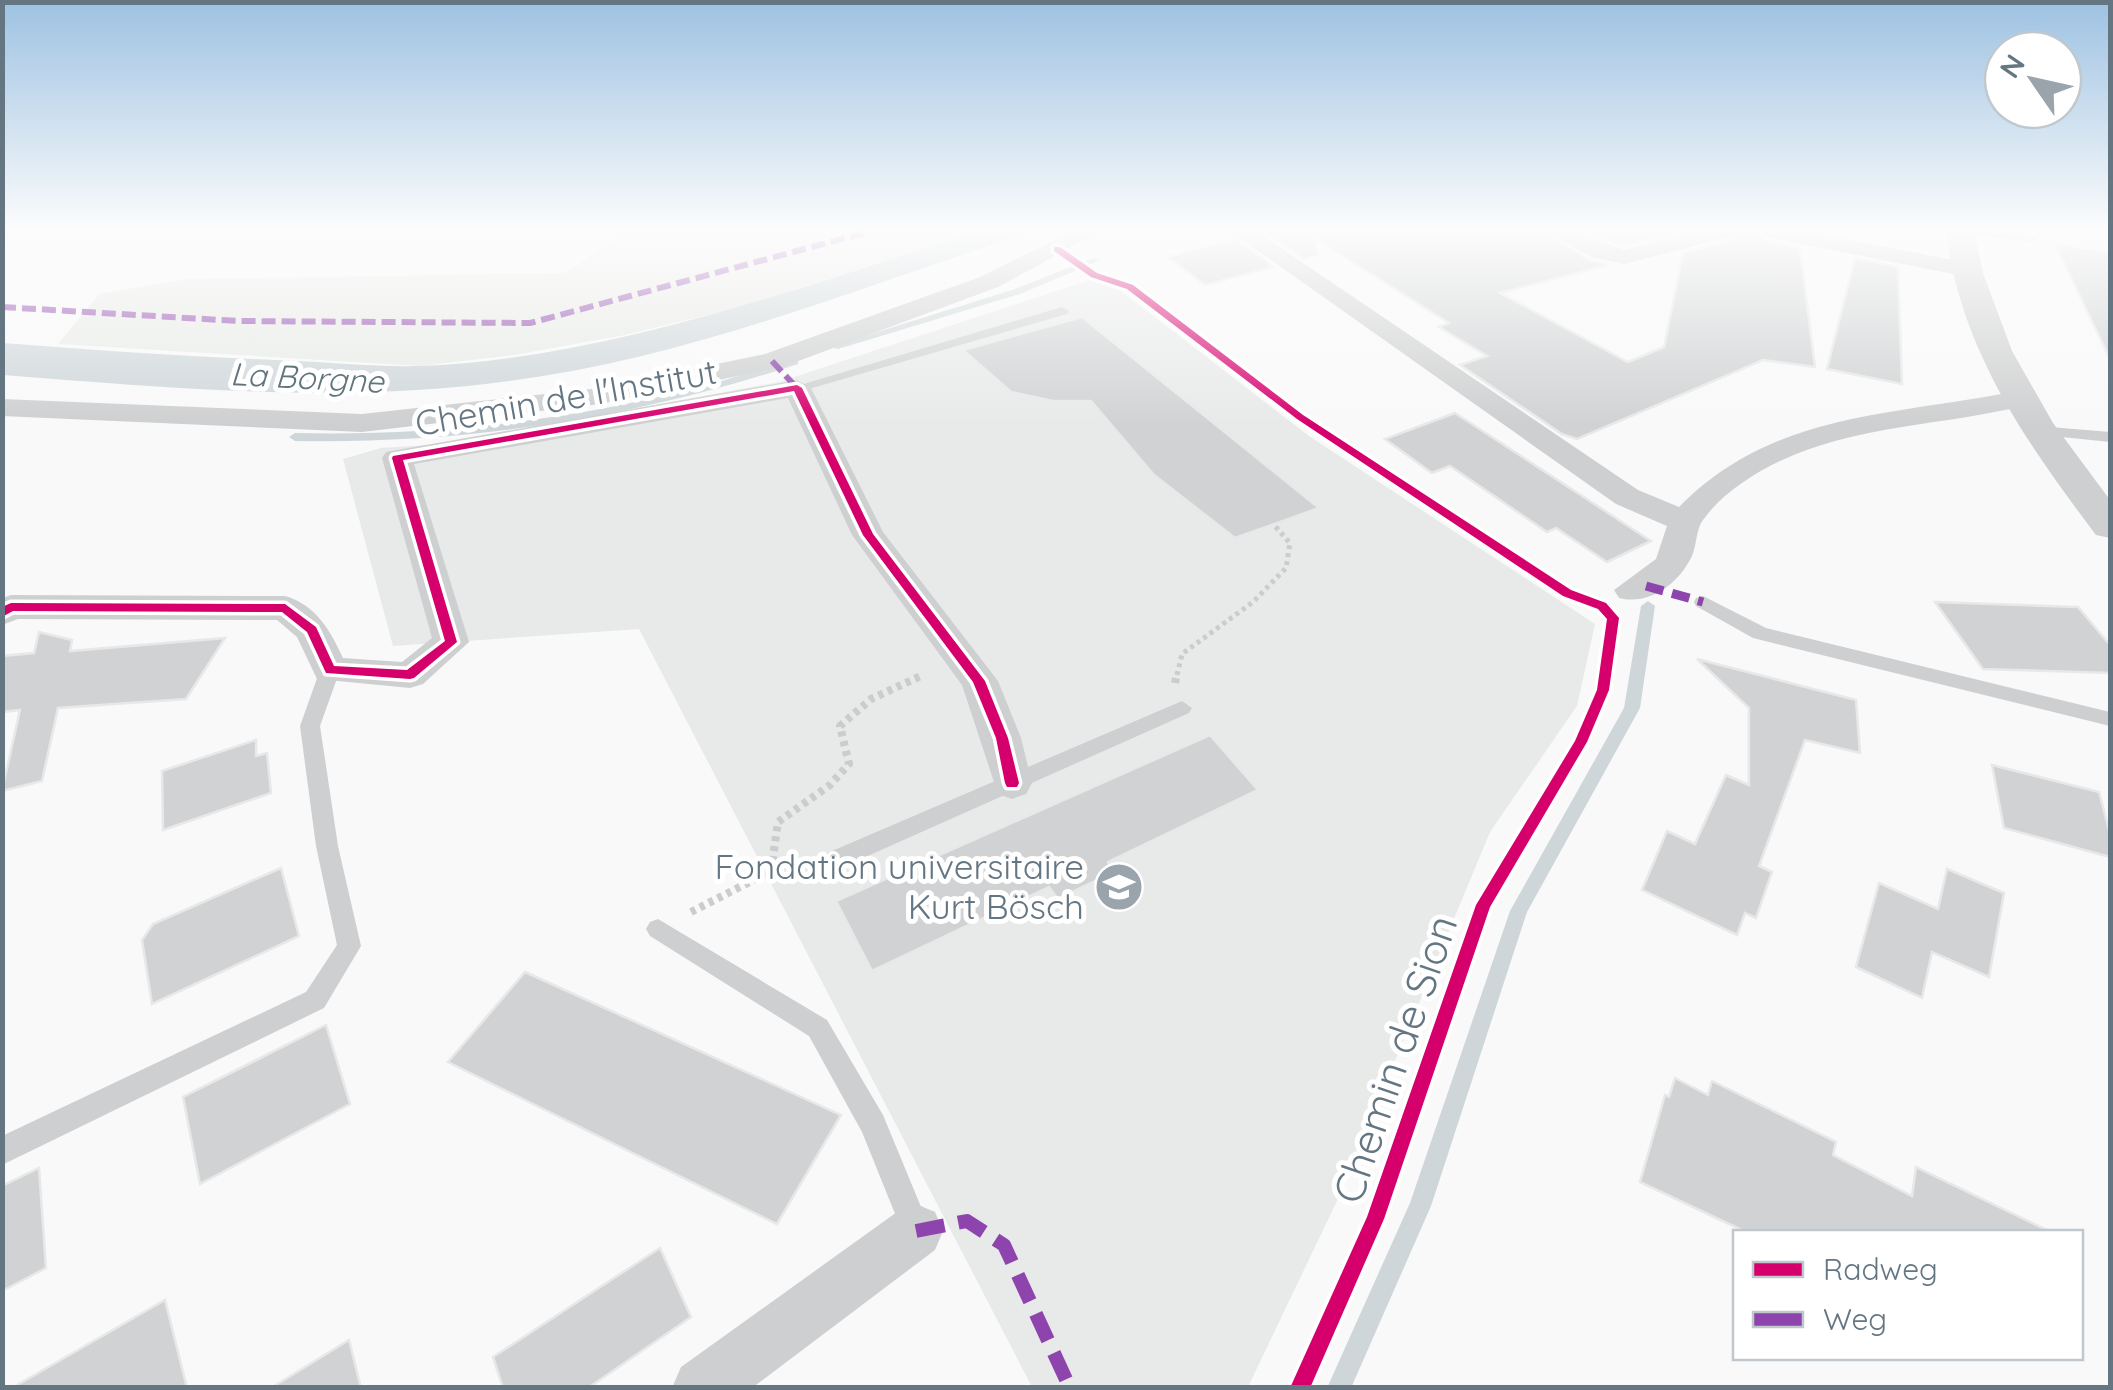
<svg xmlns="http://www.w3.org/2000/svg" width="2113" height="1390" font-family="Quicksand,sans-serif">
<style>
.built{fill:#e8e9e9}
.green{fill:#e8ebe6}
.water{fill:#ced6d9}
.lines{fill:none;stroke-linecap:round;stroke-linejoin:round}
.stream{fill:#ced6d9;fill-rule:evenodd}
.building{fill:#d0d2d3;stroke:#e8e8e8;stroke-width:2.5}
.path-far1{stroke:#cbcccd;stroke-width:5;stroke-dasharray:4 4;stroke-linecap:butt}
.path{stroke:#cbcccd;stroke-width:8;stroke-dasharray:5 5;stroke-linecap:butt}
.service{fill:#cecfd0;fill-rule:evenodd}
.minor{fill:#cecfd0;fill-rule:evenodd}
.tertiary{fill:#cecfd0;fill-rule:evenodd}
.quiet-far2{stroke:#8e44ad;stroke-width:6;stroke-dasharray:14 6;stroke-linecap:butt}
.quiet-far1{stroke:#8e44ad;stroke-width:9;stroke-dasharray:18 9;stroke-linecap:butt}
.quiet{stroke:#8e44ad;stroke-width:14;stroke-dasharray:29 14;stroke-linecap:butt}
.cycleway-casing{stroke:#fff;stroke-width:7}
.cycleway{fill:#d6006c;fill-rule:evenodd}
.labels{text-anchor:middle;stroke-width:10;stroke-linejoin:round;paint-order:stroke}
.far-water-label{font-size:32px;font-style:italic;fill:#60757c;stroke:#fff}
.street-label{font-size:35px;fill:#657683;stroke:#fff}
.poi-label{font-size:35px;fill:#657683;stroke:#fff;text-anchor:end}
.near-street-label{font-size:42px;fill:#657683;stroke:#fff}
</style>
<rect width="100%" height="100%" fill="#f9f9f9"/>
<path class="built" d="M 1090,280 L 1121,291 L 1309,436 L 1595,624 L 1577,706 L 1490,832 L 1336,1203 L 1248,1387 L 1032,1387 L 639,629 L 393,646 L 343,459 L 381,448 L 444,444 L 779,382 Z"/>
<path class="green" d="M 628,231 L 979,231 L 740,307 L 625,335 L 514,355 L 420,366 L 58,344 L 99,294 L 187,279 L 564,273 Z"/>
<path class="water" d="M 979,231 L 1033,231 C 861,287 689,358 509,381 C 340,404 171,388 3,375 L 3,343 C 101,351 199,357 298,361 C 338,363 379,367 419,366 C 603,360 805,286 979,231 Z"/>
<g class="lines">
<g class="stream">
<path d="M 1093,258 L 1101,260 L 1020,294 L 838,349 L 829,347 L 1012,290 Z"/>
<path d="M 794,359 L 798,360 L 798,364 C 635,418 467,444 295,441 L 289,437 L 295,433 C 423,436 551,423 676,393 C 716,384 755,370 794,359 Z"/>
<path d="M 1648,601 L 1655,606 L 1640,708 L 1527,912 L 1431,1206 L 1351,1388 L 1327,1388 L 1410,1203 L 1510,911 L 1624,708 L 1641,606 Z"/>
</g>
</g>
<g class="building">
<path d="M 1543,231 L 1589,260 L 1609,265 L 1500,293 L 1628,362 L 1664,347 L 1683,253 L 1734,240 L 1740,231 L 1756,231 L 1769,242 L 1800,248 L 1815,367 L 1763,360 L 1577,439 L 1562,434 L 1460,365 L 1487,356 L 1439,327 L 1449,323 L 1314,238 L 1318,255 L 1304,259 L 1264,232 Z"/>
<path d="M 1584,231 L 1685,231 L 1624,246 Z"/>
<path d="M 1236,239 L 1274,267 L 1205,285 L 1168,257 Z"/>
<path d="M 2055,244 L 2110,252 L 2110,359 Z"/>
<path d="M 1855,258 L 1898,267 L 1902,384 L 1827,369 Z"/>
<path d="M 1082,317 L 1319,508 L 1235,538 L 1154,475 L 1091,401 L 1053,401 L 1011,392 L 963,350 Z"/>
<path d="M 1455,413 L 1651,541 L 1607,562 L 1556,528 L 1547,532 L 1450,466 L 1432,473 L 1385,439 Z"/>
<path d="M 1935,602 L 2078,607 L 2110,645 L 2110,673 L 1983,669 Z"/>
<path d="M 39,632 L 72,640 L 70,651 L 225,638 L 186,699 L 58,708 L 42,781 L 2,791 L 20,710 L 2,712 L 2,656 L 34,653 Z"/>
<path d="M 1697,659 L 1856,700 L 1860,753 L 1805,740 L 1759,866 L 1772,872 L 1756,918 L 1745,913 L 1737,935 L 1642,890 L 1667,831 L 1695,844 L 1726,775 L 1749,785 L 1749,708 Z"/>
<path d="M 1210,735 L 1258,790 L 1108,862 L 1114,872 L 1058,899 L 1049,887 L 872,971 L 836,901 Z"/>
<path d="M 256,740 L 256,756 L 267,753 L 271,793 L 163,830 L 162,771 Z"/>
<path d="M 1992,765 L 2099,792 L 2110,834 L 2110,857 L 2004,828 Z"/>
<path d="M 281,868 L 299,936 L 152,1004 L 142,940 L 153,924 Z"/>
<path d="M 1947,869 L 2004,893 L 1989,977 L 1932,952 L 1922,998 L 1856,967 L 1879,883 L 1938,909 Z"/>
<path d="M 525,972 L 841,1115 L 777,1224 L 448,1062 Z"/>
<path d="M 326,1025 L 350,1104 L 200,1184 L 183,1097 Z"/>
<path d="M 1675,1078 L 1708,1095 L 1712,1081 L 1836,1142 L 1833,1155 L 1912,1196 L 1916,1167 L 2051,1232 L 1746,1232 L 1640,1182 L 1665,1095 L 1669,1097 Z"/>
<path d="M 39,1168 L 46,1268 L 2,1291 L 2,1186 Z"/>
<path d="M 660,1248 L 691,1317 L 588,1388 L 503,1388 L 493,1357 Z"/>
<path d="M 165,1300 L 187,1388 L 12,1388 Z"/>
<path d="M 349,1340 L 361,1388 L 271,1388 Z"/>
</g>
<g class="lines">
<path class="path-far1" d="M 1177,675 L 1182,654 L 1253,602 L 1286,568 L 1290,543 L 1274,525"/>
<g class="path">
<path d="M 1175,683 L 1177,673"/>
<path d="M 691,912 L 771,871 L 778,822 L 830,785 L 849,764 L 840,726 L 871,699 L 923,675"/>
</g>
<g class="service">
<path d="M 1970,231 L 2003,231 L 2038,238 L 2032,242 L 1976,235 Z"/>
<path d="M 1062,307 L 1069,311 L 1067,314 L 802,391 L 797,392 L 790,388 Z"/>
<path d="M 2038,426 L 2110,432 L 2110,442 L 2033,434 L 2033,428 Z"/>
<path d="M 1703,596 L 1766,628 L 2110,712 L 2110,726 L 1753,638 L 1696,606 L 1694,602 L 1696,598 Z"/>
<path d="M 330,663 L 340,670 L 320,726 L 338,846 L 361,946 L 324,1008 L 2,1165 L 2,1136 L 306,992 L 337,945 L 316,846 L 300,726 L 320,670 Z"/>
<path d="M 1182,701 L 1192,708 L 1189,713 L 834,871 L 826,873 L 818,871 L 815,864 L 818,857 Z"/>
<path d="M 658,919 L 827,1020 L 883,1115 L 931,1231 L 926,1241 L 916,1246 L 906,1241 L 862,1132 L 809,1036 L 650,936 L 646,929 L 650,922 Z"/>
</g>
<g class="minor">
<path d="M 1073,231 L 1101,231 L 998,287 L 782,367 L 600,404 L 362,432 L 2,416 L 2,399 L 362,414 L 600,388 L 765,354 L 980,277 Z"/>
<path d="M 1230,231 L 1256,231 L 1638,490 L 1679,507 C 1773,411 1894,416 2017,391 L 2031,399 L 2027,405 C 1931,429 1826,424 1742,483 C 1727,493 1713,506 1703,520 C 1696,529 1697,544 1692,556 C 1679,583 1650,606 1619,598 L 1614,590 L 1656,559 L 1667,526 L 1616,504 Z"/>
<path d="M 1546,231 L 1574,231 L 1624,250 L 1699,231 L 1736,231 L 1733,236 L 1624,264 L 1591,257 Z"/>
<path d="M 1759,231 L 1804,231 L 1964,262 L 1976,269 L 1964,276 L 1770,238 Z"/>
<path d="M 797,380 L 811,388 L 883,532 L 998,681 L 1021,738 L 1032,783 L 1026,794 L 1012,799 L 998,794 L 962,685 L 852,535 L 788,398 L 414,464 L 469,642 L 423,684 L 410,688 L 317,679 L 297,637 L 277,620 L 18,619 L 2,625 L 2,598 L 11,595 L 285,596 C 316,605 330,630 343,658 L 402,662 L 432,638 L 382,458 L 386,452 Z"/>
<path d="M 916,1204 L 935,1212 L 943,1231 L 935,1250 L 752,1388 L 672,1388 L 681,1367 L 897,1212 Z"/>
</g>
<path class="tertiary" d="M 1946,231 L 1974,231 L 1983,273 L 2012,351 L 2053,423 L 2110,500 L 2110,538 L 2096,535 C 2026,442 1960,349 1946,231 Z"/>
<g class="quiet-far2">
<path d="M 2,307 L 238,321 L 530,323 L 871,231"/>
<path d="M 772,361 L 797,388"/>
</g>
<path class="quiet-far1" d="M 1646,586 L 1703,602"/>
<path class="quiet" d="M 916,1231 L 967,1221 L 1004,1245 L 1070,1388"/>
<g class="cycleway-casing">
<g id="cycleway">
<path d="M 1054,247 L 1060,247 L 1097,273 L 1133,285 L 1303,415 L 1571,590 L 1606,603 L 1619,618 L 1609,690 L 1587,742 L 1490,907 L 1384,1219 L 1310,1388 L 1290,1388 L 1367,1217 L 1476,905 L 1575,741 L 1597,690 L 1607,619 L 1598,609 L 1563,596 L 1297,419 L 1127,289 L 1091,277 L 1054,251 Z"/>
<path d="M 797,385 L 802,388 L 873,534 L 985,681 L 1008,738 L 1019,783 L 1017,787 L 1007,787 L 1005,783 L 996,738 L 973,682 L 863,535 L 794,391 L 403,460 L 457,642 L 414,678 L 410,679 L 326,673 L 307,632 L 282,612 L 13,611 L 2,617 L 2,607 L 11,603 L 285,604 L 316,627 L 334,666 L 407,670 L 445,641 L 392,458 L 393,456 Z"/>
</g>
</g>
<use href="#cycleway" class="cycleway"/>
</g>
<linearGradient id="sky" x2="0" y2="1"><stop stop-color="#9dc2e2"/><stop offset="0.54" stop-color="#fcfcfc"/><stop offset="1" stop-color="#fcfcfc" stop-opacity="0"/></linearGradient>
<rect width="2113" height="425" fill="url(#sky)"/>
<defs>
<g id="university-disc" transform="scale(2.5)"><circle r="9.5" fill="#99a4ac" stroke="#fff"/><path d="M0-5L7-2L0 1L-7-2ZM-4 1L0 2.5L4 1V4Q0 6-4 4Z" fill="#fff"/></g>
</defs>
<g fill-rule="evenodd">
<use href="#university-disc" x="1119" y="887"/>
</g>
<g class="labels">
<g class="far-water-label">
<text transform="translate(307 378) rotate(3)" y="11">La Borgne</text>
</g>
<g class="street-label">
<text transform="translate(566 398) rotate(-10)" y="12">Chemin de l'Institut</text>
</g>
<g class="poi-label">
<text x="1084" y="879">Fondation universitaire<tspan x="1084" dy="40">Kurt Bösch</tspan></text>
</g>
<g class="near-street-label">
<text transform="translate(1395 1059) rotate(-71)" y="15">Chemin de Sion</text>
</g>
</g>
<rect width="2113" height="1390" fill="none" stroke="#657683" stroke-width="10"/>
<rect x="1733" y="1230" width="350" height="130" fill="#ffffff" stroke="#c1c8cd" stroke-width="2.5"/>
<rect x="1753" y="1262" width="50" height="15" fill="#d6006c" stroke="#c1c8cd" stroke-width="2.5"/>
<text x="1823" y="1280" font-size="30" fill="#657683">Radweg</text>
<rect x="1753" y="1312" width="50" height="15" fill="#8e44ad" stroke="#c1c8cd" stroke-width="2.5"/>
<text x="1823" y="1330" font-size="30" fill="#657683">Weg</text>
<g transform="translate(2033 80) rotate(304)"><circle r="48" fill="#ffffff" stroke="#c1c8cd" stroke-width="2.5"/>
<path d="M0-8L18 38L0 25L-18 38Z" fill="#99a4ac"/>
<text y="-15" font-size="28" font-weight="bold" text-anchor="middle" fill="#657683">N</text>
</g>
</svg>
